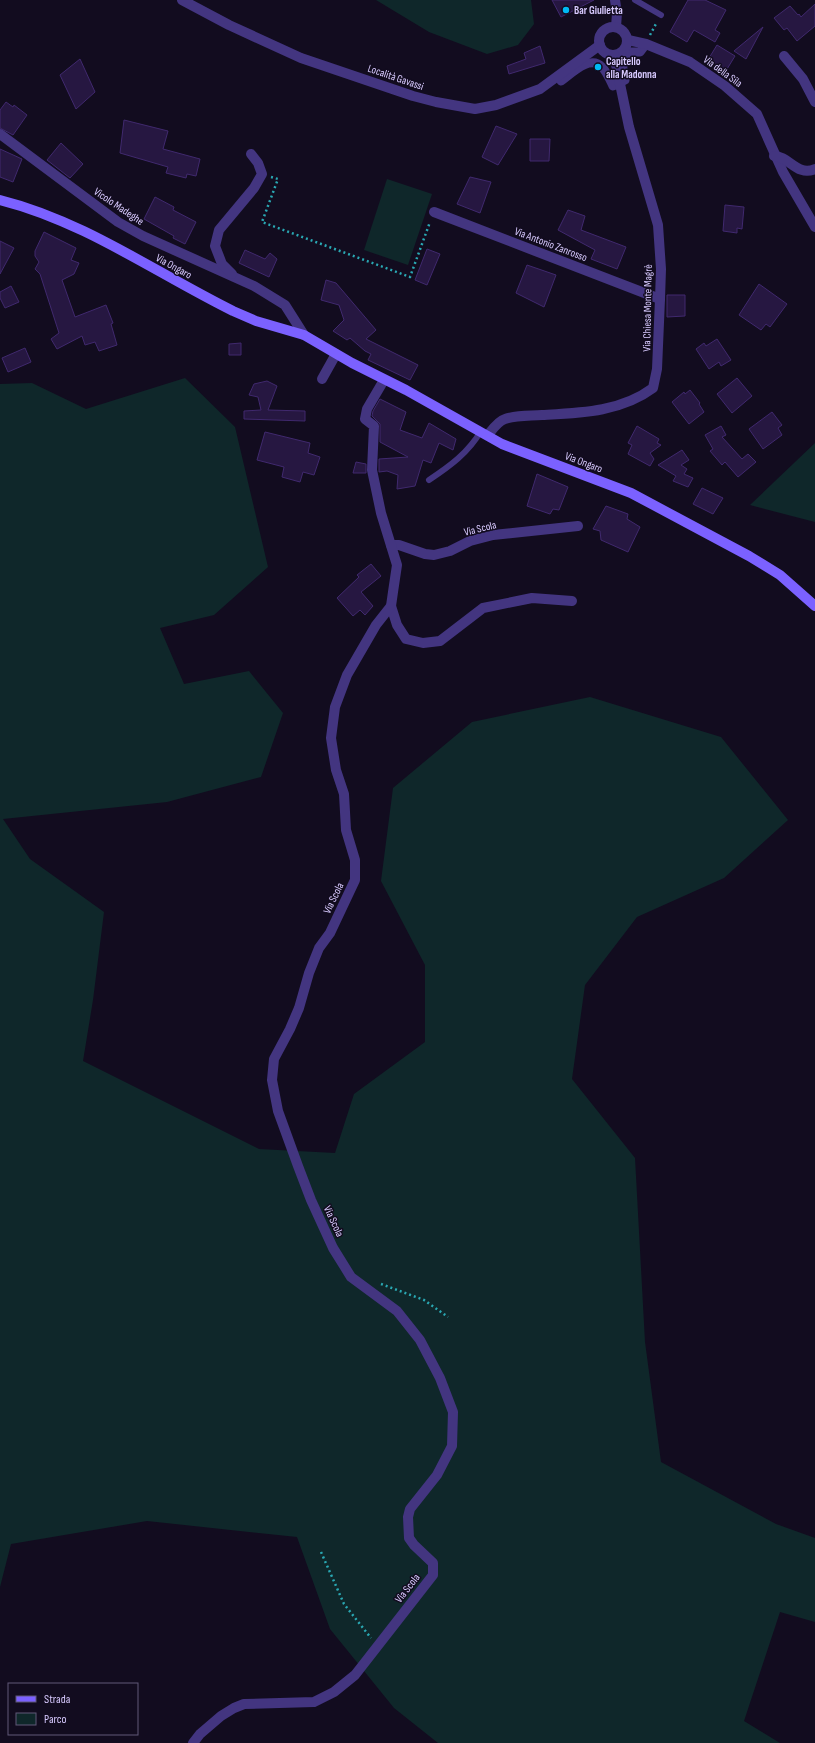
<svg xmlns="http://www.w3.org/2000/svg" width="815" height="1743" font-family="'Sofia Sans Condensed',sans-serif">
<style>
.green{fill:#0f272a}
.building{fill:#261741;stroke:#40296e}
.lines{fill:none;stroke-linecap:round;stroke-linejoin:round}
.path{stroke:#2aa8b3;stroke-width:2.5;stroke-dasharray:2 3;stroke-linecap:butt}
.service{stroke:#433580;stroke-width:6}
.pedestrian{stroke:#433580;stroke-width:9}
.minor{stroke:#433580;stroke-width:10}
.tertiary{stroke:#433580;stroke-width:10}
.secondary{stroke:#7b61ff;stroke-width:10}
.poi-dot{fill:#00baf5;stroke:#120c1f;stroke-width:1.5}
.labels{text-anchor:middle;stroke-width:3;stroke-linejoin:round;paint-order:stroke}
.poi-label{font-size:11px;font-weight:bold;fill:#d8caff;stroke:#120c1f;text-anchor:start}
.street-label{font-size:11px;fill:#d8caff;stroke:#120c1f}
</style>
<rect width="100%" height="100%" fill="#120c1f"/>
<g class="green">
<path d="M 376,0 L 531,0 L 534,24 L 518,45 L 487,54 L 429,32 Z"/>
<path d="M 387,179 L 432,194 L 408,265 L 364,250 Z"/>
<path d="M 185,378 L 235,427 L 268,567 L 214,615 L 160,628 L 184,684 L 249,671 L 283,713 L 261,777 L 167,802 L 3,819 L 30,859 L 104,912 L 93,1000 L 83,1061 L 259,1149 L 335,1153 L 354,1094 L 425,1042 L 425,965 L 381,881 L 393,788 L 472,722 L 590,697 L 721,737 L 788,820 L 724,878 L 637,917 L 585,985 L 572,1079 L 635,1158 L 645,1342 L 661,1462 L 776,1524 L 815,1538 L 815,1622 L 780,1612 L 744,1721 L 780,1743 L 438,1743 L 394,1708 L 330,1629 L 297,1537 L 147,1521 L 11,1544 L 0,1587 L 0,384 L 32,383 L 86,409 Z"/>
<path d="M 815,443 L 815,522 L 750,505 Z"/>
</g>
<g class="building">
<path d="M 552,0 L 594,0 L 561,17 Z"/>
<path d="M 688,0 L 705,0 L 726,10 L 715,30 L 720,33 L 715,42 L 694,30 L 687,42 L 670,32 Z"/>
<path d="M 815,4 L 815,26 L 797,41 L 787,28 L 784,30 L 774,18 L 790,6 L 798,15 L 799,14 L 801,17 Z"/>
<path d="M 763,27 L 746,59 L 734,51 Z"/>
<path d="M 717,45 L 735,56 L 724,74 L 706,63 Z"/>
<path d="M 540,46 L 545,63 L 509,74 L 507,66 L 526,59 L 524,53 Z"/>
<path d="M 80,59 L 95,92 L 76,109 L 60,75 Z"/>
<path d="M 6,102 L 13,107 L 14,105 L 27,115 L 13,135 L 0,128 L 0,110 Z"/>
<path d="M 124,120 L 168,131 L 163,149 L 200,159 L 196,176 L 187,174 L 186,178 L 166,173 L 168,167 L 120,153 Z"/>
<path d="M 496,126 L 517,134 L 498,165 L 482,157 Z"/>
<path d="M 530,139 L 550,139 L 549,161 L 530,161 Z"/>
<path d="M 61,143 L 83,164 L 70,178 L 47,160 Z"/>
<path d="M 0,149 L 22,159 L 13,182 L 0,177 Z"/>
<path d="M 470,177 L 491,182 L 480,213 L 457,204 Z"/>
<path d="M 155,197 L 174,207 L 173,210 L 196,222 L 185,244 L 173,238 L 174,236 L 144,219 Z"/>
<path d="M 725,205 L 744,207 L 742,229 L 737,228 L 737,233 L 723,231 Z"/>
<path d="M 568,210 L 585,216 L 581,230 L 626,247 L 617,269 L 591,259 L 595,250 L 558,230 Z"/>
<path d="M 44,232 L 76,248 L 71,260 L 79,263 L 74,274 L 62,280 L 75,317 L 106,305 L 113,323 L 111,324 L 117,345 L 99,351 L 95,342 L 85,345 L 82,336 L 57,349 L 51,339 L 59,333 L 40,274 L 35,269 L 39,262 L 35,256 L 35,251 Z"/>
<path d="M 0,241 L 14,248 L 0,274 Z"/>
<path d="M 427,249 L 440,254 L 427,285 L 415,280 Z"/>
<path d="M 245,250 L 265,259 L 270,253 L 277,259 L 269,277 L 239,263 Z"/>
<path d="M 527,265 L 556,275 L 544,307 L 516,293 Z"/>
<path d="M 326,280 L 336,283 L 376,330 L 366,339 L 418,365 L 410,380 L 368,360 L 371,354 L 365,351 L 350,338 L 347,340 L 333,331 L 344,320 L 339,305 L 321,300 Z"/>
<path d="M 759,284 L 787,304 L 770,327 L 766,324 L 761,330 L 739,315 Z"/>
<path d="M 11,286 L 19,302 L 5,308 L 0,298 L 0,292 Z"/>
<path d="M 667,295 L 685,295 L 685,316 L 667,317 Z"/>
<path d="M 717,339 L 731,360 L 721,366 L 719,362 L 709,369 L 696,349 L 704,343 L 706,346 Z"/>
<path d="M 241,343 L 241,355 L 229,355 L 229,344 Z"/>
<path d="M 25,348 L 31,362 L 8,372 L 2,358 Z"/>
<path d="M 737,378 L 752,396 L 732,413 L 717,394 Z"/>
<path d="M 267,381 L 277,386 L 268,410 L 305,411 L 305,421 L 244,419 L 244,411 L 261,410 L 258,397 L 249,395 L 254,384 Z"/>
<path d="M 690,390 L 700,403 L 699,404 L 704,412 L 689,424 L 672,402 L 684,392 L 685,394 Z"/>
<path d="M 380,399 L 406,412 L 400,430 L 422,438 L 429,423 L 456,439 L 453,450 L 439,443 L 431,463 L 423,460 L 415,486 L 397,489 L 398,475 L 387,471 L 379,472 L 379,459 L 408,457 L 380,442 L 380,424 L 372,416 L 373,411 Z"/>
<path d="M 772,412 L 782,425 L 778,428 L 782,435 L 763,449 L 749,429 Z"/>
<path d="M 637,426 L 659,439 L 657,443 L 661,445 L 650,453 L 654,459 L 650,466 L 628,454 L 632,445 L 628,443 Z"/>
<path d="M 721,426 L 726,435 L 722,437 L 742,459 L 748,454 L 756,462 L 738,477 L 725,462 L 722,465 L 710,451 L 713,449 L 705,435 Z"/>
<path d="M 265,432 L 310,443 L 308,453 L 320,457 L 314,475 L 303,472 L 300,482 L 282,477 L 284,467 L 257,460 Z"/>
<path d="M 682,450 L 689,460 L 681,465 L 687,469 L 684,474 L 693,478 L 688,487 L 673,481 L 676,476 L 658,465 Z"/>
<path d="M 356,462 L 366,464 L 366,473 L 353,473 Z"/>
<path d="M 537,474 L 568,487 L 559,510 L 553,509 L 550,514 L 527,506 Z"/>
<path d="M 702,488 L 723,498 L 713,514 L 693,504 Z"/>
<path d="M 606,506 L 628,514 L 627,519 L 640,527 L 628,552 L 601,540 L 600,531 L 593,529 Z"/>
<path d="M 371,564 L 381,576 L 361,592 L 373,606 L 365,615 L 360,610 L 353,616 L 337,598 L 359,577 L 357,575 Z"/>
</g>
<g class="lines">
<g class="path">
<path d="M 650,35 L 657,22"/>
<path d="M 271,177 L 278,179 L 262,222 L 410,277 L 430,222"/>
<path d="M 381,1284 L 424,1300 L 448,1317"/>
<path d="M 321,1552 L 344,1604 L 371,1638"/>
</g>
<g class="service">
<path d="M 635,0 L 661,15"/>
<path d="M 429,480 C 450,466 468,453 481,431"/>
</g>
<path class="pedestrian" d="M 561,81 C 571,74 590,54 602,67 C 607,72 610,80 613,86 L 625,80 C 623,68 620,63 628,52 L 640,52 L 646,44"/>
<g class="minor">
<path d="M 182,0 L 229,25 L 301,58 L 413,96 L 436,102 L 475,109 L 496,105 L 540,89 L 600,45"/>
<path d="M 628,40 L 646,44 L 690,62 L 725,86 L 757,114 L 783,172 L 815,227"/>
<path d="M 784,56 L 803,79 L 815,102"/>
<path d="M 0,134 L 118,222 L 143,236 L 254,286 L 285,305 L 304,335"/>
<path d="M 774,156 C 789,156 797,177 815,169"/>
<path d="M 434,212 L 660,299"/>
<path d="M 232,274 L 222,264 L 215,246 L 219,230 L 254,188 L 262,174 L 258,163 L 251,154"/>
<path d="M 322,379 L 336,354"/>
<path d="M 391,545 L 399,545 L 425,554 L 434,555 L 450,551 L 470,541 L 493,535 L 578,526"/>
<path d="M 391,606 L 397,625 L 406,639 L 423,643 L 440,641 L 483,608 L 532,598 L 572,601"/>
<path d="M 193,1743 L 200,1734 L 221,1716 L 234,1708 L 244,1704 L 314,1702 L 334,1692 L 355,1675 L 433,1575 L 433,1563 L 414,1545 L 409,1538 L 408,1517 L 410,1509 L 437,1475 L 452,1446 L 453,1412 L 440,1378 L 420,1340 L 397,1311 L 351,1277 L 333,1248 L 311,1200 L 298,1166 L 278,1111 L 272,1080 L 274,1059 L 290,1029 L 299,1008 L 309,973 L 319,948 L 330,933 L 355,880 L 355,860 L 346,830 L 344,794 L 336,770 L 331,738 L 335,707 L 347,675 L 376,625 L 391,606 L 393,592 L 397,565 L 381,513 L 372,470 L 374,426 L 365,419 L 367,409 L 384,380"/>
</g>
<g class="tertiary">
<path d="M 615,0 L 617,13 L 616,27"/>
<circle cx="613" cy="41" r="14"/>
<path d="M 488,435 C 492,430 498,421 505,419 C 517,415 530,416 542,415 C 580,413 621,412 653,388 L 657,369 L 660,299 L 661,269 L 658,225 L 629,127 L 614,55"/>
</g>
<path class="secondary" d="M 0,200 C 84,221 156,273 233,311 L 256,321 L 304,335 L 352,363 L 406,390 L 502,444 L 631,493 L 749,556 L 780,575 L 815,606"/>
</g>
<g class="poi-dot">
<circle cx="566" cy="10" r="4"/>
<circle cx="598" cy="67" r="4"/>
</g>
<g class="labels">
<g class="poi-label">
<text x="574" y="14">Bar Giulietta</text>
<text x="606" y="65">Capitello<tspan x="606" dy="13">alla Madonna</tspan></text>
</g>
<g class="street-label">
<text transform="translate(723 71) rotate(36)" y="4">Via della Sila</text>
<text transform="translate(396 77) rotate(19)" y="4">Località Gavassi</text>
<text transform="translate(119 206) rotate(34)" y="4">Vicolo Madeghe</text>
<text transform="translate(551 244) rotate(21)" y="4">Via Antonio Zanrosso</text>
<text transform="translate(174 266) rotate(29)" y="4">Via Ongaro</text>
<text transform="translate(647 308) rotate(-89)" y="4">Via Chiesa Monte Magrè</text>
<text transform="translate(584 462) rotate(21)" y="4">Via Ongaro</text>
<text transform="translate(480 528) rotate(-14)" y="4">Via Scola</text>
<text transform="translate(333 898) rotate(-64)" y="4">Via Scola</text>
<text transform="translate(334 1221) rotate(65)" y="4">Via Scola</text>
<text transform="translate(407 1588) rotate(-52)" y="4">Via Scola</text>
</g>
</g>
<rect x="8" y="1683" width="130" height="52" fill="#120c1f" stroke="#615879"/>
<rect x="16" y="1696" width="20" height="6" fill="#7b61ff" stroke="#615879"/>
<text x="44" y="1703" font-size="12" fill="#d8caff">Strada</text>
<rect x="16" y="1713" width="20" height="12" fill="#0f272a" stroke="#615879"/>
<text x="44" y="1723" font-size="12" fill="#d8caff">Parco</text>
</svg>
